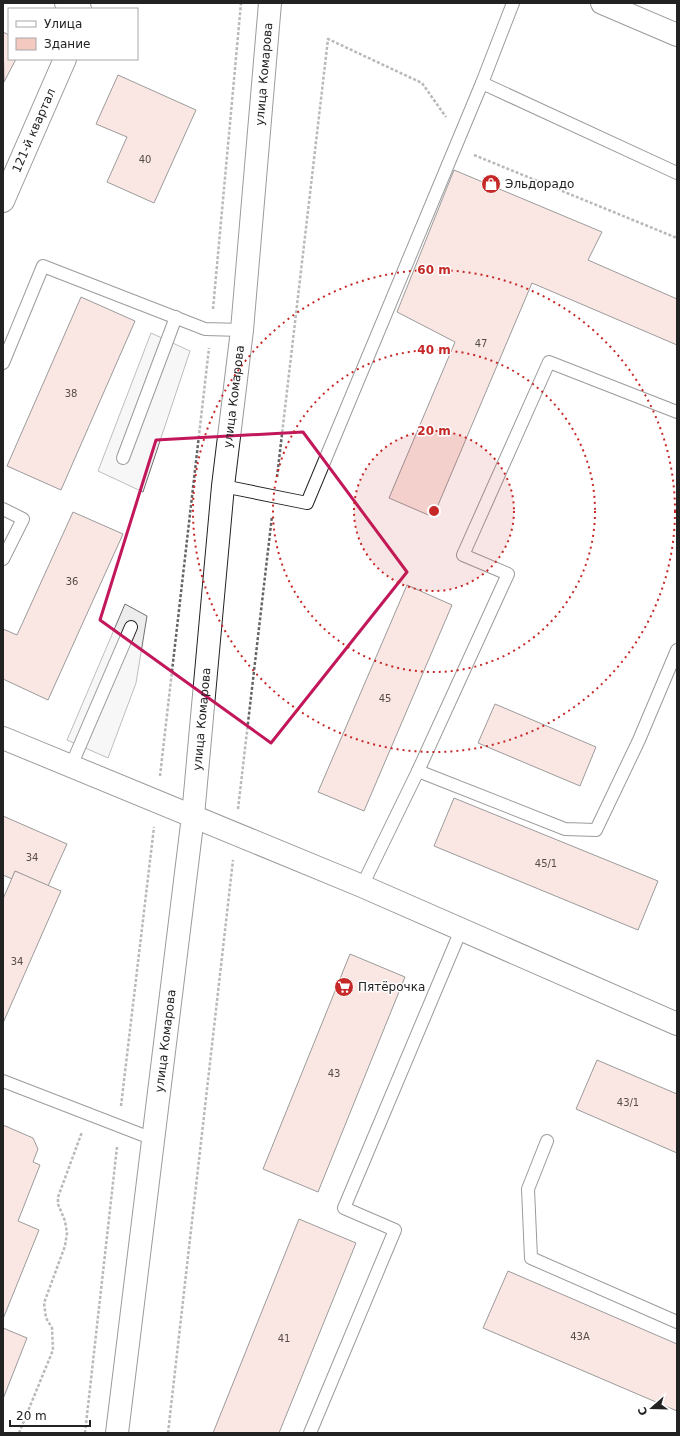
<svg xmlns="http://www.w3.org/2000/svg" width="680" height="1436" font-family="'DejaVu Sans',sans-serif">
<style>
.parking{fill:#ededed;stroke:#6f6f6f}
.building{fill:#f3c9c0;stroke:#222}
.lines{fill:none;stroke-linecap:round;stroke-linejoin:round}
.lane-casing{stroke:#222;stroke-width:14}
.street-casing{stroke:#222;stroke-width:24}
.secondary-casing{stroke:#222;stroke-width:24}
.path{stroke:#646464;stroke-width:2.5;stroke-dasharray:3 2;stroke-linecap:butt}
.lane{stroke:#fff;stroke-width:12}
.street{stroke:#fff;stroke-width:22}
.secondary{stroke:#fff;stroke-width:22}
.marked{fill:none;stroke:#c2185b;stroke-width:3;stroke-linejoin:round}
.ring{fill:none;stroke:#c62828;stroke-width:2;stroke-dasharray:2 4}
.labels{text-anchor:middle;stroke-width:3;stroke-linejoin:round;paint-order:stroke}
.number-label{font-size:10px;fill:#564c4a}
.street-label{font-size:12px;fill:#222;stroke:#fff}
.poi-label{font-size:12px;fill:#222;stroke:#fff;text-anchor:start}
.centre{fill:#c62828;stroke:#fff;stroke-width:2}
.ring-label{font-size:12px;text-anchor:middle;font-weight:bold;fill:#c62828;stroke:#fff;stroke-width:3;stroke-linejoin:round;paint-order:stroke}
</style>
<rect width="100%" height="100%" fill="#fff"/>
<g class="parking">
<path d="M 151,333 L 190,351 L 143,492 L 98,471 Z"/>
<path d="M 125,604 L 147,616 L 136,683 L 108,758 L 67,740 Z"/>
</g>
<g class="building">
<path d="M 3,32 L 9,35 L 9,59 L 16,59 L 4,82 Z"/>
<path d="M 118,75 L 196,110 L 154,203 L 107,182 L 127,137 L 96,124 Z"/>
<path d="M 454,170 L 602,232 L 588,260 L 677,299 L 677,345 L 532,283 L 433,517 L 389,498 L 455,342 L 397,312 Z"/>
<path d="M 81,297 L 135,321 L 61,490 L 7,466 Z"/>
<path d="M 73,512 L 123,534 L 48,700 L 3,679 L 3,629 L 17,635 Z"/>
<path d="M 407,585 L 452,605 L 364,811 L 318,792 Z"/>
<path d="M 495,704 L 596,747 L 580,786 L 478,743 Z"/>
<path d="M 454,798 L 658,881 L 638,930 L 434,846 Z"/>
<path d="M 3,816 L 67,844 L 48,886 L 15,871 L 12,879 L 3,875 Z"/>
<path d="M 15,871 L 61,891 L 3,1023 L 3,899 Z"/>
<path d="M 350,954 L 405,977 L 318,1192 L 263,1169 Z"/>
<path d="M 597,1060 L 677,1094 L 677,1153 L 576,1109 Z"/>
<path d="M 3,1125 L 33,1138 L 38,1149 L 33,1162 L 40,1165 L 18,1221 L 39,1230 L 3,1319 Z"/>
<path d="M 299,1219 L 356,1243 L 279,1433 L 213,1433 Z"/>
<path d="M 508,1271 L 677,1344 L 677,1411 L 483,1328 Z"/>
<path d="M 3,1328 L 27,1338 L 3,1399 Z"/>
</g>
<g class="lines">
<g class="lane-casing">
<g id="lane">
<path d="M 482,83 L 677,173"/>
<path d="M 3,363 L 43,266 L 205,329 L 242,330"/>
<path d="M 123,458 L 176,317"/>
<path d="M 223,486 L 307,503 L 482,83 L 513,3"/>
<path d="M 3,509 L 23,519 L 3,559"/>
<path d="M 71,766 L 131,627"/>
<path d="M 418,771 L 508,574 L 463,555 L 549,362 L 677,412"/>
<path d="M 362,886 L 418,771 L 565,829 L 596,830 L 639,740 L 677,650"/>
<path d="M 3,1081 L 153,1139"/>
<path d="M 547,1141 L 528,1189 L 531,1258 L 677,1322"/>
<path d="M 310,1433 L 395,1230 L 344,1208 L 461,930"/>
</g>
</g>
<g class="street-casing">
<g id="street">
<path d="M 66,3 L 80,9"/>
<path id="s1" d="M 3,201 L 65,59"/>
<path d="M 3,738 L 362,886 L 677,1024"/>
</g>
</g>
<g class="secondary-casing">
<g id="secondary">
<path d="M 602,3 L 677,35"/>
<path id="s2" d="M 117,1433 L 193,816 L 223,486 L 242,330 L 270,3"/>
</g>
</g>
<g class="path">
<path d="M 474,155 L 677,238"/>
<path d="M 213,309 L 241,3"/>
<path d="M 277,477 L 328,39 L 422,83 L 446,117"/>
<path d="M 160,776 L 209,348"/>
<path d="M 238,809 L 272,516"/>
<path d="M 121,1106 L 154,827"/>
<path d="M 19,1433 L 53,1350 L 52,1328 L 46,1318 L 44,1303 L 65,1246 L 67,1233 L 65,1221 L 58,1204 L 58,1197 L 82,1132"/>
<path d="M 85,1433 L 117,1147"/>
<path d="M 168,1433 L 233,860"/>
</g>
<use href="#lane" class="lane"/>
<use href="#street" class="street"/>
<use href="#secondary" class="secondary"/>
</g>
<path d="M0 0H680V1436H0ZM 303,432 L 407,572 L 271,743 L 100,620 L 156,440 Z" fill="#fff" fill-opacity=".55" fill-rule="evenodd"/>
<path class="marked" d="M 303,432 L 407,572 L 271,743 L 100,620 L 156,440 Z"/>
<circle cx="434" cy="511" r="80" fill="#c62828" fill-opacity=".12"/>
<g class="ring">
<circle cx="434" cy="511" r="80"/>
<circle cx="434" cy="511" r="161"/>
<circle cx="434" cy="511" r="241"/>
</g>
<defs>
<g id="shop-disc" transform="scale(1)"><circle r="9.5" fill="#c62828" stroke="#fff"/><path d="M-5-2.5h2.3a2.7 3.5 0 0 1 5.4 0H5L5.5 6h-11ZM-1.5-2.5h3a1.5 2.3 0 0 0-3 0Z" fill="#fff"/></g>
<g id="supermarket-disc" transform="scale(1)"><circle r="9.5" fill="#c62828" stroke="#fff"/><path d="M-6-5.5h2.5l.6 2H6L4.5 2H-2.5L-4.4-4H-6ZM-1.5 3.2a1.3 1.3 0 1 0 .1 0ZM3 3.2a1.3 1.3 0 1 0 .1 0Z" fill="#fff"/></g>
</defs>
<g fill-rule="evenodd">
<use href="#shop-disc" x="491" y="184"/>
<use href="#supermarket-disc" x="344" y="987"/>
</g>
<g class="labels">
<g class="number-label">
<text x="145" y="163">40</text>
<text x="481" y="347">47</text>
<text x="71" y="397">38</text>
<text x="72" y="585">36</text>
<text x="385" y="702">45</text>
<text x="32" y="861">34</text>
<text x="546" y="867">45/1</text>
<text x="17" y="965">34</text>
<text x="334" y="1077">43</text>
<text x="628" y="1106">43/1</text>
<text x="580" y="1340">43А</text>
<text x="284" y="1342">41</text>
</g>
<g class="street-label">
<text dy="4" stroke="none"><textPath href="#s2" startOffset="1367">улица Комарова</textPath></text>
<text dy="4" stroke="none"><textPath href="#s1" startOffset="77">121-й квартал</textPath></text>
<text dy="4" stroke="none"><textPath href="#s2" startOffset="1043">улица Комарова</textPath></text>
<text dy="4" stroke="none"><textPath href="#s2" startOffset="719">улица Комарова</textPath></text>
<text dy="4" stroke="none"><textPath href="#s2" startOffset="395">улица Комарова</textPath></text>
</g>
<g class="poi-label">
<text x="505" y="188">Эльдорадо</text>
<text x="358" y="991">Пятёрочка</text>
</g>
</g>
<circle cx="434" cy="511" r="6" class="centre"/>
<g class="ring-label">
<text x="434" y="274">60 m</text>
<text x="434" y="354">40 m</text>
<text x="434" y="435">20 m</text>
</g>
<rect width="680" height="1436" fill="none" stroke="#222222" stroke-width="8"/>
<rect x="8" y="8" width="130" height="52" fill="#ffffff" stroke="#a7a7a7"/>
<rect x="16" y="21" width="20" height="6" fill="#ffffff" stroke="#a7a7a7"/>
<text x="44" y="28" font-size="12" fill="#222222">Улица</text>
<rect x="16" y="38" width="20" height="12" fill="#f3c9c0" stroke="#a7a7a7"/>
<text x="44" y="48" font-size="12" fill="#222222">Здание</text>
<g transform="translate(652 1408) rotate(250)" stroke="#ffffff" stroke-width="3" paint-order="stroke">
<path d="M0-3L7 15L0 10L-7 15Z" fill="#222222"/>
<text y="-6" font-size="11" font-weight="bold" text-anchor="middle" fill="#222222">С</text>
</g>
<path d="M10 1420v6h80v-6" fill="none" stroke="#222222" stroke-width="2"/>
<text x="16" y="1420" font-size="12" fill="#222222" stroke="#ffffff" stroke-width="3" paint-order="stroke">20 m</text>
</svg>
